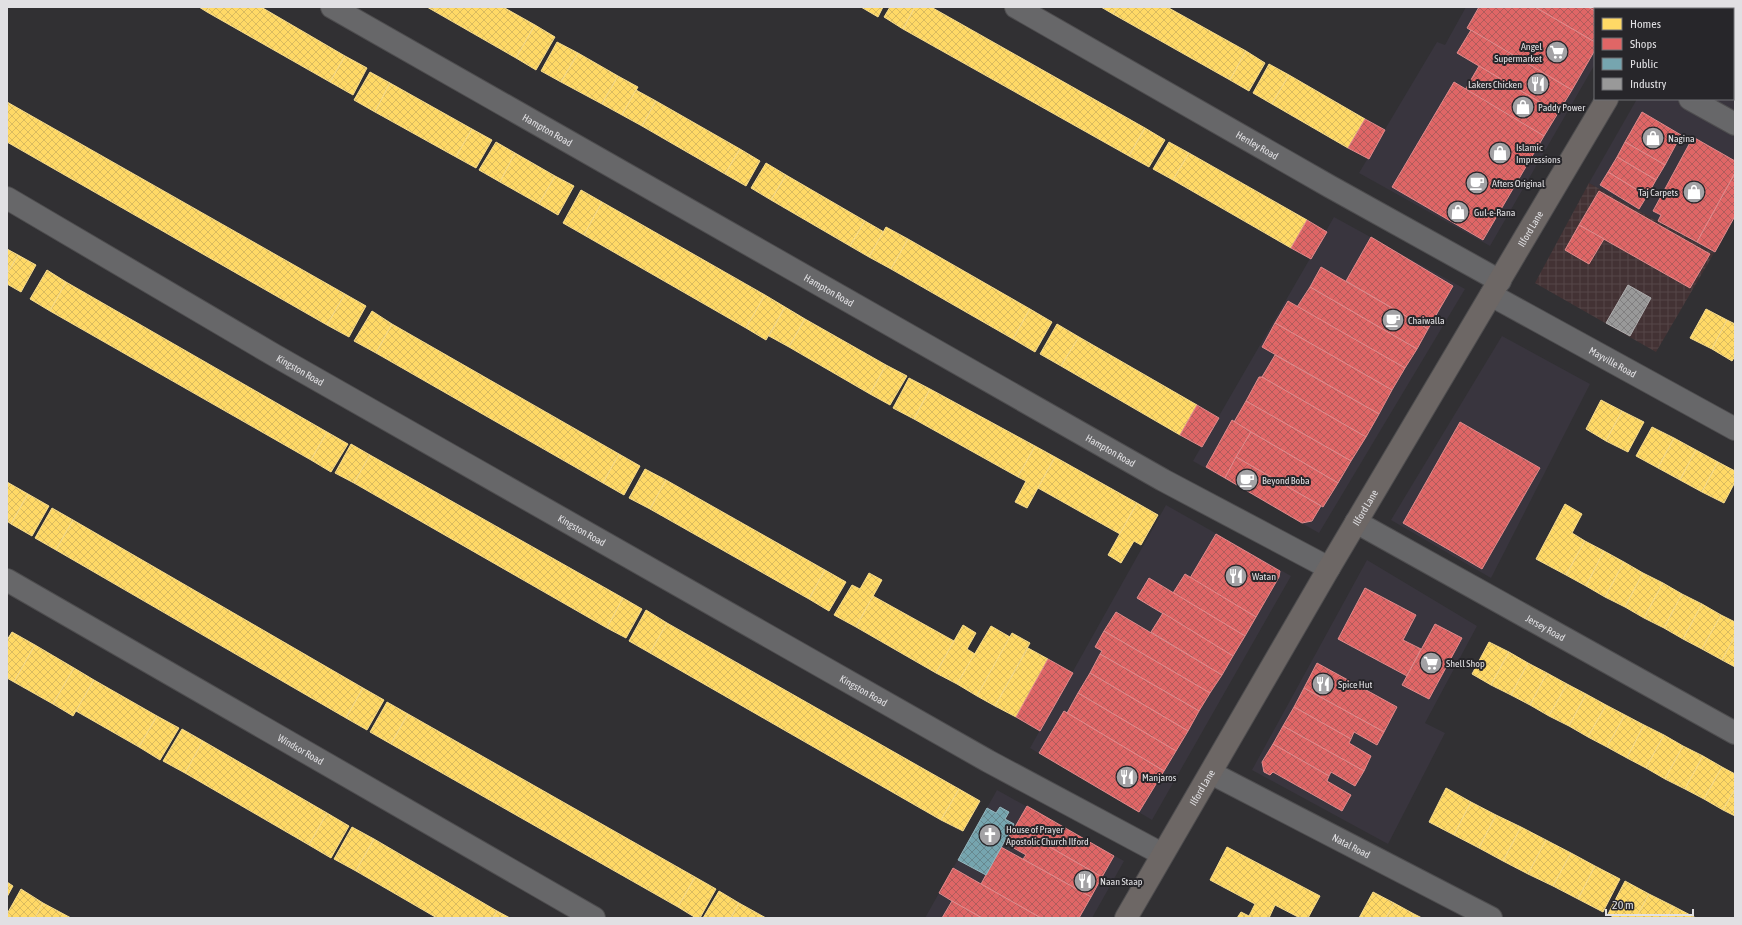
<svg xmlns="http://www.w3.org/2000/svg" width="1742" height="925" font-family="'Asap Condensed',sans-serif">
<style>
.built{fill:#39353e}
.industrial{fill:url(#industrial-grid)}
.homes{fill:url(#homes-cross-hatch);stroke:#f6db8c}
.shops{fill:url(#shops-cross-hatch);stroke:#e08b8c}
.public{fill:url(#public-cross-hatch);stroke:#96b7bf}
.industry{fill:url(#industry-cross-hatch);stroke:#afaeaf}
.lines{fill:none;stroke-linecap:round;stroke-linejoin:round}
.street-casing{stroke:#4e4d4f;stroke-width:24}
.primary-casing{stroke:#4e4d4f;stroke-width:24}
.street{stroke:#676769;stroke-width:22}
.primary{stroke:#6d6765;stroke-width:22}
.labels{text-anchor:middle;stroke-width:4;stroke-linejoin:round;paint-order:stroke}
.poi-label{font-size:10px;fill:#e1e0e3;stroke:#27262a;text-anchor:start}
.street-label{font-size:10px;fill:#e1e0e3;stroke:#27262a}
</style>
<defs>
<pattern id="industrial-grid" width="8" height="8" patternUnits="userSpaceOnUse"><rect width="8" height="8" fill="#433234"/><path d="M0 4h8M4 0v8" fill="none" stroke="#554648"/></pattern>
<pattern id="homes-cross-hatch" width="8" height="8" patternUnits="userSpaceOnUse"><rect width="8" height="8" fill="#ffd966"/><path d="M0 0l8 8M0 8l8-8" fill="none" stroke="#dabb5f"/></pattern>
<pattern id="shops-cross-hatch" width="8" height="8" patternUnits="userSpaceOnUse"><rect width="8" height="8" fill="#e06666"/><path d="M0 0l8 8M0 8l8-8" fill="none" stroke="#b15c5c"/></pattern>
<pattern id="public-cross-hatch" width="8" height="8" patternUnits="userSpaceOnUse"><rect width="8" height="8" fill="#76a5af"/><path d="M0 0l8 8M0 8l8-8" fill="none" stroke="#67888f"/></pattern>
<pattern id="industry-cross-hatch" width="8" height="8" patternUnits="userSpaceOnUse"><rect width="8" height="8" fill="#999"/><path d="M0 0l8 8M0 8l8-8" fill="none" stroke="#807f80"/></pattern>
</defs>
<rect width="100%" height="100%" fill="#313033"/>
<g class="built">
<path d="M 1466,7 L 1628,7 L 1626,9 L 1595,9 L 1595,64 L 1490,246 L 1359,173 L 1437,42 L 1445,45 Z"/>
<path d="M 1692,7 L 1735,7 L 1735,217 L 1714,253 L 1589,183 L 1637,99 L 1733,99 L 1733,9 L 1691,9 Z"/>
<path d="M 1334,217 L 1465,289 L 1319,533 L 1193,461 Z"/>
<path d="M 1502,336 L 1590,384 L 1491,578 L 1391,520 Z"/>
<path d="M 1166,505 L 1291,576 L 1152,820 L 1030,748 Z"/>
<path d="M 1367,560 L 1477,626 L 1425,723 L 1445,733 L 1388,844 L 1252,770 Z"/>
<path d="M 997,790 L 1124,861 L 1092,918 L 925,918 Z"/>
</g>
<path class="industrial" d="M 1589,183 L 1714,253 L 1656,352 L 1535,283 Z"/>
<g class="homes">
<path d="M 199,7 L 209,7 L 207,12 Z"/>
<path d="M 209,7 L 261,7 L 345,56 L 330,82 L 207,12 Z"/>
<path d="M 427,7 L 437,7 L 434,11 Z"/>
<path d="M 437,7 L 503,7 L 535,25 L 516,58 L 434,11 Z"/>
<path d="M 861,7 L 883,7 L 878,17 Z"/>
<path d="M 890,7 L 915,7 L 903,29 L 884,17 Z"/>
<path d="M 915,7 L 931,7 L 1145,128 L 1129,156 L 903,29 Z"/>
<path d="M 1101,7 L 1117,7 L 1113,14 Z"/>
<path d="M 1117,7 L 1167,7 L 1246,51 L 1230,80 L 1113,14 Z"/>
<path d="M 1706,7 L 1735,7 L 1735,32 L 1733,30 L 1733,9 L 1705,9 Z"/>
<path d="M 535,25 L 555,37 L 536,70 L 516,58 Z"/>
<path d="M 557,42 L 578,53 L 561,82 L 541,71 Z"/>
<path d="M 1246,51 L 1265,63 L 1249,91 L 1230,80 Z"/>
<path d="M 578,53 L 618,76 L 602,104 L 561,82 Z"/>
<path d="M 345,56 L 367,68 L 353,95 L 330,82 Z"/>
<path d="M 1269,64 L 1289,75 L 1272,104 L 1253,93 Z"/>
<path d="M 370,72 L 390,83 L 375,112 L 354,100 Z"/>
<path d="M 1289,75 L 1365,119 L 1348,148 L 1272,104 Z"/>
<path d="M 618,76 L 638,87 L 622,115 L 602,104 Z"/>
<path d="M 390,83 L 472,129 L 456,157 L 375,112 Z"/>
<path d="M 636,90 L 656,101 L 642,126 L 622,115 Z"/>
<path d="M 656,101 L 740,149 L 725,174 L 642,126 Z"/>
<path d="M 7,102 L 345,294 L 327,325 L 7,142 Z"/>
<path d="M 1145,128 L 1165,140 L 1149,167 L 1129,156 Z"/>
<path d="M 472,129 L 492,140 L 476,168 L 456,157 Z"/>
<path d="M 496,142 L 515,153 L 500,182 L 479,170 Z"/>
<path d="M 1169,142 L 1189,153 L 1173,180 L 1153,169 Z"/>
<path d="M 740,149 L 760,161 L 746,186 L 725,174 Z"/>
<path d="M 515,153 L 555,176 L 539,204 L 500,182 Z"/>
<path d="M 1189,153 L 1307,220 L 1291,248 L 1173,180 Z"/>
<path d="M 766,163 L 786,175 L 771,200 L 751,188 Z"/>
<path d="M 786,175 L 865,221 L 850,246 L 771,200 Z"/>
<path d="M 555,176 L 574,186 L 558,215 L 539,204 Z"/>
<path d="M 581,190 L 602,202 L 584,235 L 563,223 Z"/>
<path d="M 602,202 L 765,295 L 746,328 L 584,235 Z"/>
<path d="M 865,221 L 884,232 L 869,257 L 850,246 Z"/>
<path d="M 886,227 L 908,239 L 891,269 L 869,257 Z"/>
<path d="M 908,239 L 1030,309 L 1013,339 L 891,269 Z"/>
<path d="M 7,249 L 18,255 L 7,274 Z"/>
<path d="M 18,255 L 36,265 L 21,292 L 7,284 L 7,274 Z"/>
<path d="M 47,270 L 66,282 L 50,311 L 30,299 Z"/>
<path d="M 66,282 L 327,432 L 311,460 L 50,311 Z"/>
<path d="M 345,294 L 366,306 L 349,337 L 327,325 Z"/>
<path d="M 765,295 L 785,307 L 766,340 L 746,328 Z"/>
<path d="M 785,307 L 805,319 L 789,347 L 769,336 Z"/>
<path d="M 1030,309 L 1052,322 L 1035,352 L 1013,339 Z"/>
<path d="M 1706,309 L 1727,320 L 1712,349 L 1690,338 Z"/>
<path d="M 372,311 L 392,324 L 376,353 L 354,341 Z"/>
<path d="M 805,319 L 886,365 L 870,394 L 789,347 Z"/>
<path d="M 1727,320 L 1735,324 L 1735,356 L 1732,361 L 1712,349 Z"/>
<path d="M 392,324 L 619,454 L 603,483 L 376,353 Z"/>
<path d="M 1057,324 L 1079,337 L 1061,366 L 1040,354 Z"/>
<path d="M 1079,337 L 1197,405 L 1180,435 L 1061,366 Z"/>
<path d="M 886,365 L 907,376 L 890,405 L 870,394 Z"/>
<path d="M 909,378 L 930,389 L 914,419 L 893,408 Z"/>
<path d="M 930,389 L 1035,446 L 1018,477 L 914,419 Z"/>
<path d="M 1601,400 L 1622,411 L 1606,441 L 1586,429 Z"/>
<path d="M 1622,411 L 1644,422 L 1628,452 L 1606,441 Z"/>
<path d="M 1652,427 L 1674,438 L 1658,468 L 1636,456 Z"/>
<path d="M 327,432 L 348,444 L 331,472 L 311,460 Z"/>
<path d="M 1674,438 L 1696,450 L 1680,480 L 1658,468 Z"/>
<path d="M 351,444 L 370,455 L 354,483 L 335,473 Z"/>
<path d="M 1035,446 L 1055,457 L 1027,508 L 1015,502 L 1026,481 L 1018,477 Z"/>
<path d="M 1696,450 L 1718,462 L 1702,492 L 1680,480 Z"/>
<path d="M 619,454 L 640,466 L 624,495 L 603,483 Z"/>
<path d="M 370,455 L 623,598 L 607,628 L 354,483 Z"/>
<path d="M 1055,457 L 1137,503 L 1120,534 L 1038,488 Z"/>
<path d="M 1718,462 L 1735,471 L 1735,482 L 1724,503 L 1702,492 Z"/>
<path d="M 645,469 L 666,480 L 650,509 L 629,498 Z"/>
<path d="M 666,480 L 825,570 L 809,599 L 650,509 Z"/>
<path d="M 7,482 L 28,494 L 11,524 L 7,521 Z"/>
<path d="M 28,494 L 49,506 L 32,536 L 11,524 Z"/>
<path d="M 1137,503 L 1158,515 L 1141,545 L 1134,541 L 1121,563 L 1108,555 Z"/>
<path d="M 1565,504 L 1582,514 L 1572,533 L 1585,541 L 1566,575 L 1536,559 Z"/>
<path d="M 52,508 L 73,520 L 56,550 L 35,538 Z"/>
<path d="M 73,520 L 363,688 L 346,718 L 56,550 Z"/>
<path d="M 1585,541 L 1604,551 L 1586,586 L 1566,575 Z"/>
<path d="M 1604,551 L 1624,562 L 1605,597 L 1586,586 Z"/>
<path d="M 1624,562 L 1643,573 L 1625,607 L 1605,597 Z"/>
<path d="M 825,570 L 846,582 L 829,611 L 809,599 Z"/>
<path d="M 869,573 L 882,580 L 856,627 L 834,615 L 852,585 L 860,589 Z"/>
<path d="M 1643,573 L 1663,583 L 1644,618 L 1625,607 Z"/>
<path d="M 1663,583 L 1682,594 L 1664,628 L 1644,618 Z"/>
<path d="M 1682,594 L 1702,604 L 1683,639 L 1664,628 Z"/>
<path d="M 873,596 L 954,641 L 936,673 L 856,627 Z"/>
<path d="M 623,598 L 642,609 L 626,638 L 607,628 Z"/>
<path d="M 1702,604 L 1721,615 L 1702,649 L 1683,639 Z"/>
<path d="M 646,610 L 667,623 L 650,653 L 629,641 Z"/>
<path d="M 1721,615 L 1735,622 L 1735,636 L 1722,660 L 1702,649 Z"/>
<path d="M 667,623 L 959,789 L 941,820 L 650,653 Z"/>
<path d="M 963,625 L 976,633 L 967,649 L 975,654 L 957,684 L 936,673 Z"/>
<path d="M 991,626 L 1010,637 L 977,696 L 957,684 Z"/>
<path d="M 12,632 L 35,645 L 14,682 L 7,678 L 7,640 Z"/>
<path d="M 1012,633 L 1030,643 L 995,706 L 977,696 Z"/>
<path d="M 1735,636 L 1735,667 L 1722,660 Z"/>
<path d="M 1489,642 L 1509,652 L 1491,685 L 1472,674 Z"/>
<path d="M 35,645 L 74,668 L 53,704 L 14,682 Z"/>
<path d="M 1028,648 L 1048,659 L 1016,717 L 995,706 Z"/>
<path d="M 1509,652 L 1528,663 L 1511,695 L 1491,685 Z"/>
<path d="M 1528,663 L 1547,673 L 1530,705 L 1511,695 Z"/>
<path d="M 74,668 L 94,680 L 73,716 L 53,704 Z"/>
<path d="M 1547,673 L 1567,684 L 1549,716 L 1530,705 Z"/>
<path d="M 94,680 L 157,716 L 139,747 L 76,711 Z"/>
<path d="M 1567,684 L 1586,694 L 1569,726 L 1549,716 Z"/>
<path d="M 363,688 L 384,700 L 367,730 L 346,718 Z"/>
<path d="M 1586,694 L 1606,705 L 1588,737 L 1569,726 Z"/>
<path d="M 387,702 L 408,714 L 391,744 L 370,732 Z"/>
<path d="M 1606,705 L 1625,715 L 1607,747 L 1588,737 Z"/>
<path d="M 408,714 L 695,877 L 678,907 L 391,744 Z"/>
<path d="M 1625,715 L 1644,725 L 1627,758 L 1607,747 Z"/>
<path d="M 157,716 L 179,728 L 160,760 L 139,747 Z"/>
<path d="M 1644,725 L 1664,735 L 1646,768 L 1627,758 Z"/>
<path d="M 182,729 L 203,741 L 185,773 L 163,761 Z"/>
<path d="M 1664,735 L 1683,746 L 1665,779 L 1646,768 Z"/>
<path d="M 203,741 L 327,813 L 309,845 L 185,773 Z"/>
<path d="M 1683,746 L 1703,756 L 1685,789 L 1665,779 Z"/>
<path d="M 1703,756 L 1722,767 L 1704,799 L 1685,789 Z"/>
<path d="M 1722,767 L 1735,774 L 1735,789 L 1723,810 L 1704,799 Z"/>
<path d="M 1446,788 L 1471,802 L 1454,835 L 1429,822 Z"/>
<path d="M 959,789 L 980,801 L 963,831 L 941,820 Z"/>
<path d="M 1735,789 L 1735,816 L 1723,810 Z"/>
<path d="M 1471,802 L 1496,815 L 1479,848 L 1454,835 Z"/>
<path d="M 327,813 L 349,826 L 331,858 L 309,845 Z"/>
<path d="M 1496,815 L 1521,827 L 1503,861 L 1479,848 Z"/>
<path d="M 352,827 L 374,839 L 356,871 L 334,859 Z"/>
<path d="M 1521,827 L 1546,840 L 1528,874 L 1503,861 Z"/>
<path d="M 374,839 L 497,911 L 493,918 L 437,918 L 356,871 Z"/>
<path d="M 1546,840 L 1571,853 L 1553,886 L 1528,874 Z"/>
<path d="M 1227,847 L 1320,896 L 1308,918 L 1300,918 L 1275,905 L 1269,918 L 1237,918 L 1241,912 L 1249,916 L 1255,904 L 1210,880 Z"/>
<path d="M 1571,853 L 1595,866 L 1578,899 L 1553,886 Z"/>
<path d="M 1595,866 L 1620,879 L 1603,912 L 1578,899 Z"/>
<path d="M 695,877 L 716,889 L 700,918 L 696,918 L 678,907 Z"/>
<path d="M 1625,881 L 1649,894 L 1636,918 L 1615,918 L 1608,914 Z"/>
<path d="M 7,882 L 13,886 L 7,897 Z"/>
<path d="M 21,889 L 43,903 L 35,918 L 7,918 L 7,914 Z"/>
<path d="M 719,891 L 739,903 L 731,918 L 703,918 Z"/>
<path d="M 1373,892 L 1394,903 L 1386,918 L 1359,918 Z"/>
<path d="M 1649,894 L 1673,906 L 1667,918 L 1636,918 Z"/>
<path d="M 43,903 L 71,918 L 35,918 Z"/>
<path d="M 739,903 L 766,918 L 731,918 Z"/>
<path d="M 1394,903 L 1414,914 L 1412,918 L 1386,918 Z"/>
<path d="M 1673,906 L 1696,918 L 1667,918 Z"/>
<path d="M 497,911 L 510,918 L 493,918 Z"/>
<path d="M 1414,914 L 1422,918 L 1412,918 Z"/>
</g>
<g class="shops">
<path d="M 1479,7 L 1535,7 L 1595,42 L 1595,50 L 1572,90 L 1467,28 Z"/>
<path d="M 1535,7 L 1588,7 L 1595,11 L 1595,42 Z"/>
<path d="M 1588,7 L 1619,7 L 1618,9 L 1595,9 L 1595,11 Z"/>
<path d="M 1471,30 L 1572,90 L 1558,113 L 1457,53 Z"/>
<path d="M 1733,30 L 1735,32 L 1735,95 L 1733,94 Z"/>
<path d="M 1479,66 L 1558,113 L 1544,136 L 1465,90 Z"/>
<path d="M 1454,82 L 1544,136 L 1483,240 L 1392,187 Z"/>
<path d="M 1642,112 L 1681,135 L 1665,165 L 1625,142 Z"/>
<path d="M 1365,119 L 1385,130 L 1369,159 L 1348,148 Z"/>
<path d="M 1693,137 L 1735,161 L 1735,173 L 1697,242 L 1658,221 L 1661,215 L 1653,211 Z"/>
<path d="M 1625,142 L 1665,165 L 1656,180 L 1617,157 Z"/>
<path d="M 1617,157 L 1656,180 L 1647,196 L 1608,172 Z"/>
<path d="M 1608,172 L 1647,196 L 1639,209 L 1600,185 Z"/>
<path d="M 1735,173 L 1735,216 L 1715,252 L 1697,242 Z"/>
<path d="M 1599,191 L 1710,254 L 1690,288 L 1579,225 Z"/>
<path d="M 1307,220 L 1327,232 L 1311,259 L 1291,248 Z"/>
<path d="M 1579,225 L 1604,239 L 1589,264 L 1565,250 Z"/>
<path d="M 1371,237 L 1453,286 L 1428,329 L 1346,281 Z"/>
<path d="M 1321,267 L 1428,329 L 1417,349 L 1310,287 Z"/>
<path d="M 1310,287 L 1417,349 L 1405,368 L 1297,307 Z"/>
<path d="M 1288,301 L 1405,368 L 1392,390 L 1275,323 Z"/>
<path d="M 1275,323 L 1392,390 L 1379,414 L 1262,347 Z"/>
<path d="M 1275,355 L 1379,414 L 1366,437 L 1262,377 Z"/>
<path d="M 1259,377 L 1262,377 L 1366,437 L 1351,461 L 1246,401 Z"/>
<path d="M 1246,401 L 1351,461 L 1338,483 L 1234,422 Z"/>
<path d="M 1197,405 L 1219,418 L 1202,447 L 1180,435 Z"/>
<path d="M 1232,420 L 1251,432 L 1225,478 L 1206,467 Z"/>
<path d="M 1460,422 L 1540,468 L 1482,569 L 1403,523 Z"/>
<path d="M 1251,432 L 1338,483 L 1323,507 L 1236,457 Z"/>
<path d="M 1236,457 L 1321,506 L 1312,521 L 1302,523 L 1225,478 Z"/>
<path d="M 1216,534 L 1280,571 L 1279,577 L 1256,617 L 1190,578 Z"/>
<path d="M 1185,574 L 1256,617 L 1245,636 L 1173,593 Z"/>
<path d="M 1149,578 L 1245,636 L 1233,656 L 1137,598 Z"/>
<path d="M 1365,588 L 1416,615 L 1403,640 L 1421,649 L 1407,676 L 1338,639 Z"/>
<path d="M 1116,612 L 1222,675 L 1210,693 L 1104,631 Z"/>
<path d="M 1163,613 L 1233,656 L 1222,675 L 1151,632 Z"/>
<path d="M 1435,624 L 1462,638 L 1429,699 L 1402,685 Z"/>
<path d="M 1104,631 L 1210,693 L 1199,711 L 1100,654 L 1102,651 L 1095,647 Z"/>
<path d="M 1100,654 L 1199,711 L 1188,731 L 1090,673 Z"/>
<path d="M 1048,659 L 1073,673 L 1040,731 L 1016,717 Z"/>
<path d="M 1317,663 L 1397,707 L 1384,732 L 1304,688 Z"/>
<path d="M 1090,673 L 1188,731 L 1176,751 L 1078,693 Z"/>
<path d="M 1304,688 L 1384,732 L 1377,745 L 1354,732 L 1351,739 L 1294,707 Z"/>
<path d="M 1078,693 L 1176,751 L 1164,771 L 1067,713 Z"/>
<path d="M 1294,707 L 1351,739 L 1349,743 L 1371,756 L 1364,771 L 1283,726 Z"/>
<path d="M 1064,711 L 1164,771 L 1139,812 L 1039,753 Z"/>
<path d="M 1283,726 L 1364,771 L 1355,786 L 1331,772 L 1329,776 L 1273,744 Z"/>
<path d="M 1273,744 L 1329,776 L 1327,781 L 1351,795 L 1342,811 L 1273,772 L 1270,775 L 1264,772 L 1262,762 Z"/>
<path d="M 1027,806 L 1114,856 L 1102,877 L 1015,827 Z"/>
<path d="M 1015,827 L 1102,877 L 1091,897 L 1023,859 L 1026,855 L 1005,843 Z"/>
<path d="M 1001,847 L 1091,897 L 1079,918 L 1041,918 L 981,884 Z"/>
<path d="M 953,868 L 981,884 L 1041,918 L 982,918 L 952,901 L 939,893 Z"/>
<path d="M 952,901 L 982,918 L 942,918 Z"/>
</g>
<path class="public" d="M 1000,807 L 1009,812 L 1005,819 L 1014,824 L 986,875 L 958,860 L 987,808 L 996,813 Z"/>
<path class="industry" d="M 1628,285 L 1651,298 L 1630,336 L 1606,323 Z"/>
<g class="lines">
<g class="street-casing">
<g id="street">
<path id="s1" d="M 332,7 L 1163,480 L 1329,568"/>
<path id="s2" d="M 1016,7 L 1329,186 L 1500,281"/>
<path d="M 1690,99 L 1735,124"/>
<path id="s3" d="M 7,198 L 274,355 L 988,761 L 1162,854"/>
<path id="s4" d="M 1491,295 L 1735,429"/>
<path id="s5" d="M 1356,522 L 1735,733"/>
<path id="s6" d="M 7,580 L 594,918"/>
<path id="s7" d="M 1211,773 L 1491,918"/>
</g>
</g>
<g class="primary-casing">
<g id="primary">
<path d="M 1660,9 L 1661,7"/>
<path id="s8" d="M 1126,918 L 1329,568 L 1607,99"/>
</g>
</g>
<use href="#street" class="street"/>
<use href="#primary" class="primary"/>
</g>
<defs>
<g id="supermarket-disc" transform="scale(1.15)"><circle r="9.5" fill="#a3a2a5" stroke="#27262a"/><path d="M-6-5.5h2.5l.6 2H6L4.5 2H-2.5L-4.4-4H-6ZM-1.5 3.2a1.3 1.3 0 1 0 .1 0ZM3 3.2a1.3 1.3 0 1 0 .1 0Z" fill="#fff"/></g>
<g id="restaurant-disc" transform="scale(1.15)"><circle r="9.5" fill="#a3a2a5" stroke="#27262a"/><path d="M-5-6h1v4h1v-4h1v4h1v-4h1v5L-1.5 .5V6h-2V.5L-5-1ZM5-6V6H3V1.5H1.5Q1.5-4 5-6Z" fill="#fff"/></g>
<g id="shop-disc" transform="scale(1.15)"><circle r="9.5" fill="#a3a2a5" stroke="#27262a"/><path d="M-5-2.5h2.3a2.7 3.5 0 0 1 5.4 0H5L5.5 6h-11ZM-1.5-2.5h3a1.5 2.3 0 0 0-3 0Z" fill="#fff"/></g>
<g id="cafe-disc" transform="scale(1.15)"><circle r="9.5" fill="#a3a2a5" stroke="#27262a"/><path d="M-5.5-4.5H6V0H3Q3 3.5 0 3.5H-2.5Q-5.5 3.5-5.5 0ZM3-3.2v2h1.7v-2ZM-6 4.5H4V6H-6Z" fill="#fff"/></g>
<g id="church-disc" transform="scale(1.15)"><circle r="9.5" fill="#a3a2a5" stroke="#27262a"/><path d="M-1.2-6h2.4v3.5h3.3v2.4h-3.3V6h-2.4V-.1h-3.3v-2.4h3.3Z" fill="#fff"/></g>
</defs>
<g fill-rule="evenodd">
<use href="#supermarket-disc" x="1557" y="52"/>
<use href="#restaurant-disc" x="1538" y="84"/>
<use href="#shop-disc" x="1523" y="107"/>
<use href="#shop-disc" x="1653" y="138"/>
<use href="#shop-disc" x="1500" y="153"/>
<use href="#cafe-disc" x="1477" y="183"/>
<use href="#shop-disc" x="1694" y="192"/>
<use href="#shop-disc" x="1458" y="212"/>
<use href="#cafe-disc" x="1393" y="320"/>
<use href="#cafe-disc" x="1247" y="480"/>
<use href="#restaurant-disc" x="1236" y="576"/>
<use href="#supermarket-disc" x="1431" y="663"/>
<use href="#restaurant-disc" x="1323" y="684"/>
<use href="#restaurant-disc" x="1127" y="777"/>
<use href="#church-disc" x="990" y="835"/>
<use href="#restaurant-disc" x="1085" y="881"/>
</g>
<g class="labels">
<g class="poi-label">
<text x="1542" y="50" text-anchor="end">Angel<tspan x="1542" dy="12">Supermarket</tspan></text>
<text x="1522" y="88" text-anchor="end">Lakers Chicken</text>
<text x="1538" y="111">Paddy Power</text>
<text x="1668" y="142">Nagina</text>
<text x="1516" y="151">Islamic<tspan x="1516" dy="12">Impressions</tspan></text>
<text x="1492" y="187">Afters Original</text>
<text x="1678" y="196" text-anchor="end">Taj Carpets</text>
<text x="1474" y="216">Gul-e-Rana</text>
<text x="1408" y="324">Chaiwalla</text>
<text x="1262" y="484">Beyond Boba</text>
<text x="1252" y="580">Watan</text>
<text x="1446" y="667">Shell Shop</text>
<text x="1338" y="688">Spice Hut</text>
<text x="1142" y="781">Manjaros</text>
<text x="1006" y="833">House of Prayer<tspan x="1006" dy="12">Apostolic Church Ilford</tspan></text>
<text x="1100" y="885">Naan Staap</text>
</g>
<g class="street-label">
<text dy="4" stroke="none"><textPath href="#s1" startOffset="248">Hampton Road</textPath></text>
<text dy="4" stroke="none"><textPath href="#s2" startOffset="278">Henley Road</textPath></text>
<text dy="4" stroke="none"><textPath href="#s8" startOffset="799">Ilford Lane</textPath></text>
<text dy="4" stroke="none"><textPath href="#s1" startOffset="572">Hampton Road</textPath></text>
<text dy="4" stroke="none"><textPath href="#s4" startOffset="139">Mayville Road</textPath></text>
<text dy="4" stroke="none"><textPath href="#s3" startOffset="340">Kingston Road</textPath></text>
<text dy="4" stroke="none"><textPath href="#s1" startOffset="896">Hampton Road</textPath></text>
<text dy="4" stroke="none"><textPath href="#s8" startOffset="475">Ilford Lane</textPath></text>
<text dy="4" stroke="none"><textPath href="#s3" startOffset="664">Kingston Road</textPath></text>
<text dy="4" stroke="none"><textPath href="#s5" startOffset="217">Jersey Road</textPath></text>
<text dy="4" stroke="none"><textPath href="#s3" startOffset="988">Kingston Road</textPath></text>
<text dy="4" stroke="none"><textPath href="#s6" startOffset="339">Windsor Road</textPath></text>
<text dy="4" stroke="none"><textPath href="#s8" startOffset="151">Ilford Lane</textPath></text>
<text dy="4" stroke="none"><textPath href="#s7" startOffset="158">Natal Road</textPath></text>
</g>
</g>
<rect width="1742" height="925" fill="none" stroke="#e1e0e3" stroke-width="16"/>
<rect x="1594" y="8" width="140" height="92" fill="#27262a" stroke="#717074"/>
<rect x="1602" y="18" width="20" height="12" fill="#ffd966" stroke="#717074"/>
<text x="1630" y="28" font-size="12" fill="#e1e0e3">Homes</text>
<rect x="1602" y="38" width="20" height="12" fill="#e06666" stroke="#717074"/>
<text x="1630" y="48" font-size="12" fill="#e1e0e3">Shops</text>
<rect x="1602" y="58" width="20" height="12" fill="#76a5af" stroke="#717074"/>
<text x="1630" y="68" font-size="12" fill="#e1e0e3">Public</text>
<rect x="1602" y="78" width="20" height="12" fill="#999999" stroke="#717074"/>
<text x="1630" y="88" font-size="12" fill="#e1e0e3">Industry</text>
<path d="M1606 909v6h87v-6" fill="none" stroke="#e1e0e3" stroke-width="2"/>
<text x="1612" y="909" font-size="12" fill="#e1e0e3" stroke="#27262a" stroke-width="3" paint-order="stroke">20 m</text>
</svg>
